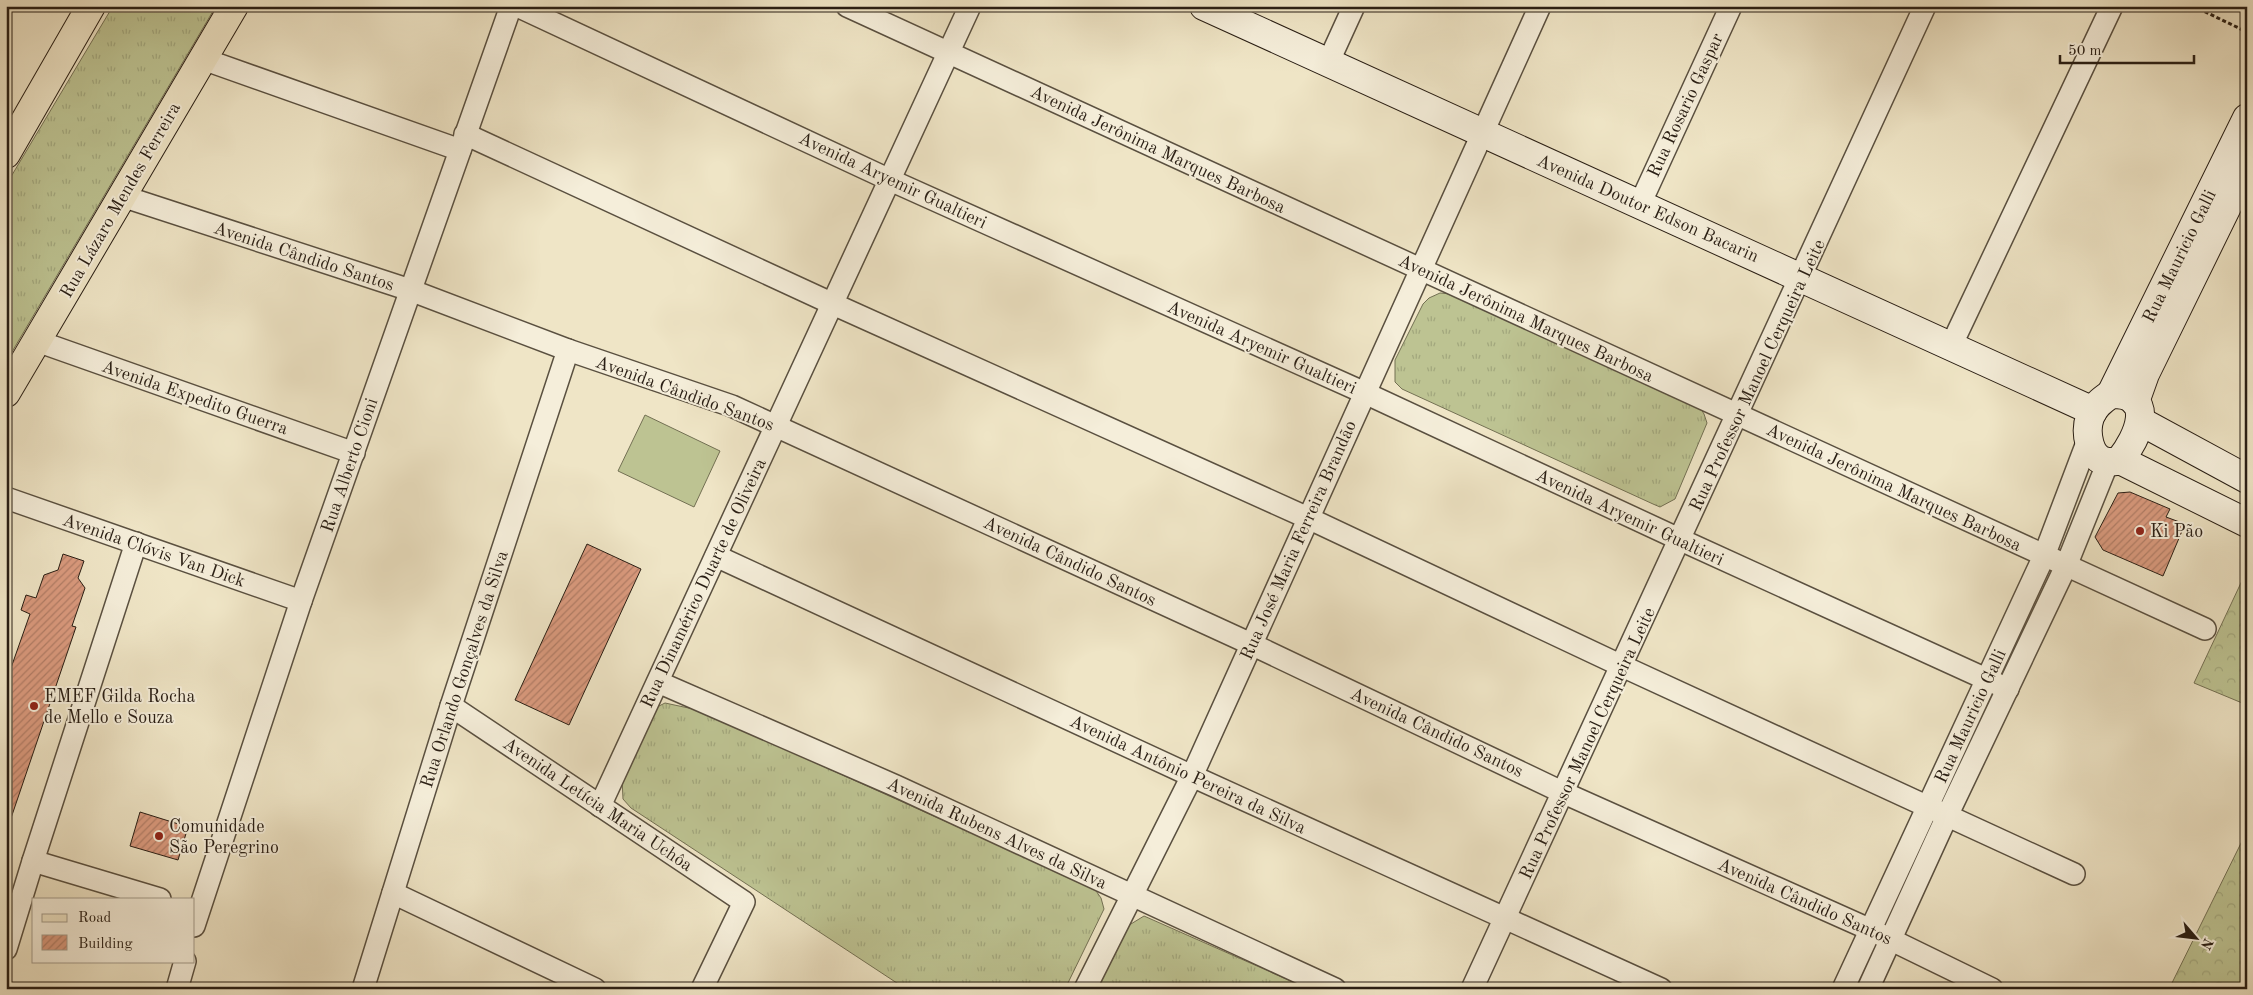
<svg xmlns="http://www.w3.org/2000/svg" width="2253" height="995" font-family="'Old Standard TT',serif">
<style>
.grass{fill:url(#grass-tufts);stroke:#737053}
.forest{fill:url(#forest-crowns);stroke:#737053}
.garden{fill:#bdc392;stroke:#737053}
.building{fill:url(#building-hatch);stroke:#291e14}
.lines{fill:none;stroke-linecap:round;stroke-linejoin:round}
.street-casing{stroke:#5a5040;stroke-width:24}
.secondary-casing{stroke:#291e14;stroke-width:30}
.primary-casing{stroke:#291e14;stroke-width:30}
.path{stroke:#291e14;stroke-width:3;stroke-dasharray:4 2.5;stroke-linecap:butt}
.street{stroke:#f5eeda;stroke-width:21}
.secondary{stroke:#f5eeda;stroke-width:28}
.primary{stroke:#efe5c6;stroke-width:28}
.poi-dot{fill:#8f2418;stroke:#f5eeda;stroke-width:2}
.labels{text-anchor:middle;stroke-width:4;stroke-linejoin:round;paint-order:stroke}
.street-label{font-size:18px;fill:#291e14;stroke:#f5eeda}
.poi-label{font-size:18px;fill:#291e14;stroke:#f5eeda;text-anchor:start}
</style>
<defs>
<pattern id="grass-tufts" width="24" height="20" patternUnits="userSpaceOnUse" patternTransform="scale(1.25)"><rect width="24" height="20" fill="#bdc392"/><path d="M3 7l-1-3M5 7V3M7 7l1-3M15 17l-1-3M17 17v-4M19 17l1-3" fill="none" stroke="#a2a77d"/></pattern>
<pattern id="forest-crowns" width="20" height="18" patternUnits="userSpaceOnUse" patternTransform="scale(1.25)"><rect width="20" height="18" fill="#bdc392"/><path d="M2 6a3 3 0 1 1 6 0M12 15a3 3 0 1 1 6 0" fill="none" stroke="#a2a77d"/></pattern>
<pattern id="building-hatch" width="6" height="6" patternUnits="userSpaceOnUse" patternTransform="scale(1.25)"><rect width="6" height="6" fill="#da9a7e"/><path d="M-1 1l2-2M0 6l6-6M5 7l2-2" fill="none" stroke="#b17d66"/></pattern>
</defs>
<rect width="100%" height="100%" fill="#efe5c6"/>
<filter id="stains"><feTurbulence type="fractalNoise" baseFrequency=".004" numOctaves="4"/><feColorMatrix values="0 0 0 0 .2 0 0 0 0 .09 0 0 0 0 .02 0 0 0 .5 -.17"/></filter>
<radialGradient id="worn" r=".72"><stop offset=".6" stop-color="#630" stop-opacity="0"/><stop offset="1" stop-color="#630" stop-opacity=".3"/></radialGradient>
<g class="grass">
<path d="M 113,6 L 216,6 L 6,362 L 6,185 Z"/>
<path d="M 1440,293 L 1452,294 L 1698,404 L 1704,414 L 1707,423 L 1675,499 L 1660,507 L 1653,504 L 1402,389 L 1395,382 L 1395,360 L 1423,304 L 1429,298 Z"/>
<path d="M 665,703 L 698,710 L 1094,888 L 1101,898 L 1104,909 L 1065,989 L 906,989 L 631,808 L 623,799 L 622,778 L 653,709 Z"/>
<path d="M 1144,916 L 1309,989 L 1095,989 L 1126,927 Z"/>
</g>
<g class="forest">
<path d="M 2247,570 L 2247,705 L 2194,683 Z"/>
<path d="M 2247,831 L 2247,989 L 2169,989 Z"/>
</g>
<path class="garden" d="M 645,415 L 720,451 L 694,507 L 618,471 Z"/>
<g class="building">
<path d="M 2130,492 L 2170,509 L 2166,517 L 2185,524 L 2163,576 L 2103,550 L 2095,537 L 2118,493 Z"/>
<path d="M 587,544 L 641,569 L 569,725 L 515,700 Z"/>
<path d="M 63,554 L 84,561 L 78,578 L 85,588 L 72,626 L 76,627 L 9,824 L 6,823 L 6,682 L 30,614 L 21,610 L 26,595 L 36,598 L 44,575 L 58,570 Z"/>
<path d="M 140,812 L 188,827 L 178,860 L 130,846 Z"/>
</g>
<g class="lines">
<g class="street-casing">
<g id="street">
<path d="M 517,6 L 890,180 L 1365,393 L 1681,540 L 2008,689"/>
<path d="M 847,6 L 2205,629"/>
<path d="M 203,59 L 460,150"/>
<path d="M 1328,63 L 1354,6"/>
<path d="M 465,134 L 833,304 L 1308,518 L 1622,666 L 2074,874"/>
<path d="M 122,196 L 410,290 L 568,350 L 732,406 L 1251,644 L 1564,793 L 1871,930 L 1992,989"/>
<path d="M 1640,204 L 1731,6"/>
<path d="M 37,341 L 354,453"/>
<path d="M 1951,346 L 2112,6"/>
<path d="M 6,498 L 301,601"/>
<path d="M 716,556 L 1192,776 L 1661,989"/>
<path d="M 658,682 L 896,786 L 1335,989"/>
<path d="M 451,706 L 744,902 L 702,989"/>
<path d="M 600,806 L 970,6"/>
<path d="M 33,861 L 160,899"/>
<path d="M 393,893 L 595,989"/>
<path d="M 194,926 L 301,601 L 511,6"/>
<path d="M 6,949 L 33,861 L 136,543"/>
<path d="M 177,989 L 185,961"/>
<path d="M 363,989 L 451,706 L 568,350"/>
<path d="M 1085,989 L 1192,776 L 1540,6"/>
<path d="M 1472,989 L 1925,6"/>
<path d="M 1843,989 L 2044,556 L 2088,440"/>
<path d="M 1868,989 L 1947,816 L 2066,566 L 2108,462"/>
</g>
</g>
<g class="secondary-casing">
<g id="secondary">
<path d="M 1204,6 L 2093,411"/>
<path d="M 2111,394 L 2247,118"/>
<path d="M 2135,402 L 2145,374 L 2247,166"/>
<path d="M 2140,421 L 2247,479"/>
<path d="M 2120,460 C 2138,438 2158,393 2111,394 C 2102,400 2094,406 2090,417 C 2085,431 2088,460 2108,462 C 2112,462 2117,461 2120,460 L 2247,523"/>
</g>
</g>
<g class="primary-casing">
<g id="primary">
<path d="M 6,154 L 91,6"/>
<path d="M 6,393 L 234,6"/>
</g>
</g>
<path class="path" d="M 2193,6 L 2247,32"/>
<use href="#street" class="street"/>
<use href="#secondary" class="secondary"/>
<use href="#primary" class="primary"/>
</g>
<g class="poi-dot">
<circle cx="2140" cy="531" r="5"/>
<circle cx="34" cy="706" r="5"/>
<circle cx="159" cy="836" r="5"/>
</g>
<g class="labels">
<g class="street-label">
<text transform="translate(1685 105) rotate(-65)" y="6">Rua Rosario Gaspar</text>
<text transform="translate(1158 149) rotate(25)" y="6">Avenida Jerônima Marques Barbosa</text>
<text transform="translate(893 180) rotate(25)" y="6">Avenida Aryemir Gualtieri</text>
<text transform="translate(120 200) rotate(-60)" y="6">Rua Lázaro Mendes Ferreira</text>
<text transform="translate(1648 208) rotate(24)" y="6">Avenida Doutor Edson Bacarin</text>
<text transform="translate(304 256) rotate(18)" y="6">Avenida Cândido Santos</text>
<text transform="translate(2179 256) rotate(-64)" y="6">Rua Mauricio Galli</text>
<text transform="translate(1526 318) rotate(25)" y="6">Avenida Jerônima Marques Barbosa</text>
<text transform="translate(1262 347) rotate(24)" y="6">Avenida Aryemir Gualtieri</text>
<text transform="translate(1757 375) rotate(-65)" y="6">Rua Professor Manoel Cerqueira Leite</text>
<text transform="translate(685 393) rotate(20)" y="6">Avenida Cândido Santos</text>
<text transform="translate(195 397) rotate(19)" y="6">Avenida Expedito Guerra</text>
<text transform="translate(349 465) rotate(-71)" y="6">Rua Alberto Cioni</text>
<text transform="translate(1894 487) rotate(25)" y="6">Avenida Jerônima Marques Barbosa</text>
<text transform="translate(1630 517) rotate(25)" y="6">Avenida Aryemir Gualtieri</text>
<text transform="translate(1298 540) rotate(-66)" y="6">Rua José Maria Ferreira Brandão</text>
<text transform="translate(154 550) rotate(19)" y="6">Avenida Clóvis Van Dick</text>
<text transform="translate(1070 561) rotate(25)" y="6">Avenida Cândido Santos</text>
<text transform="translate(703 583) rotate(-65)" y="6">Rua Dinamérico Duarte de Oliveira</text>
<text transform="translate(464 669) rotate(-72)" y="6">Rua Orlando Gonçalves da Silva</text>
<text transform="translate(1970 716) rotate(-65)" y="6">Rua Mauricio Galli</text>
<text transform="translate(1437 732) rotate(25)" y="6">Avenida Cândido Santos</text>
<text transform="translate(1587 743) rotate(-65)" y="6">Rua Professor Manoel Cerqueira Leite</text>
<text transform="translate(1188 774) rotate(25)" y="6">Avenida Antônio Pereira da Silva</text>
<text transform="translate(598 804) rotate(34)" y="6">Avenida Letícia Maria Uchôa</text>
<text transform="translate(997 833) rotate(25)" y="6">Avenida Rubens Alves da Silva</text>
<text transform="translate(1805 901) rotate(24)" y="6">Avenida Cândido Santos</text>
</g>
<g class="poi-label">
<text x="2150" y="537">Ki Pão</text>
<text x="44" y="702">EMEF Gilda Rocha<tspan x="44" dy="21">de Mello e Souza</tspan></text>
<text x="169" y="832">Comunidade<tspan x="169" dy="21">São Peregrino</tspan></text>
</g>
</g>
<rect width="2253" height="995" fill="none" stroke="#efe5c6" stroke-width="25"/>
<rect x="8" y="8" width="2238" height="980" fill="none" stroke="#291e14" stroke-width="2.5"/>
<rect x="12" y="12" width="2228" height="970" fill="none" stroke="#291e14"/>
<rect x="32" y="898" width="162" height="65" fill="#f5eeda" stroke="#a39b8b"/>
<rect x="42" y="914" width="25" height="8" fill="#efe5c6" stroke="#a39b8b"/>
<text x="78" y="922" font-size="15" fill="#291e14">Road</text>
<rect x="42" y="935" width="25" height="15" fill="url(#building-hatch)" stroke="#a39b8b"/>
<text x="78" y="948" font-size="15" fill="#291e14">Building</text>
<g transform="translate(2196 938) rotate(118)" stroke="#f5eeda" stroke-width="4" paint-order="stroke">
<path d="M0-4L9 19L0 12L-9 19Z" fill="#291e14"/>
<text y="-8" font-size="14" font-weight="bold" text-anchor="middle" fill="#291e14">N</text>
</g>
<path d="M2060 55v8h134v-8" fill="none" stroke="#291e14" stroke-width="2.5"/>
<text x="2068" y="55" font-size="15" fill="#291e14" stroke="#f5eeda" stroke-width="4" paint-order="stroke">50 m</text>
<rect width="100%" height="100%" filter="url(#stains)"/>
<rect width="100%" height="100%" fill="url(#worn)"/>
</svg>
